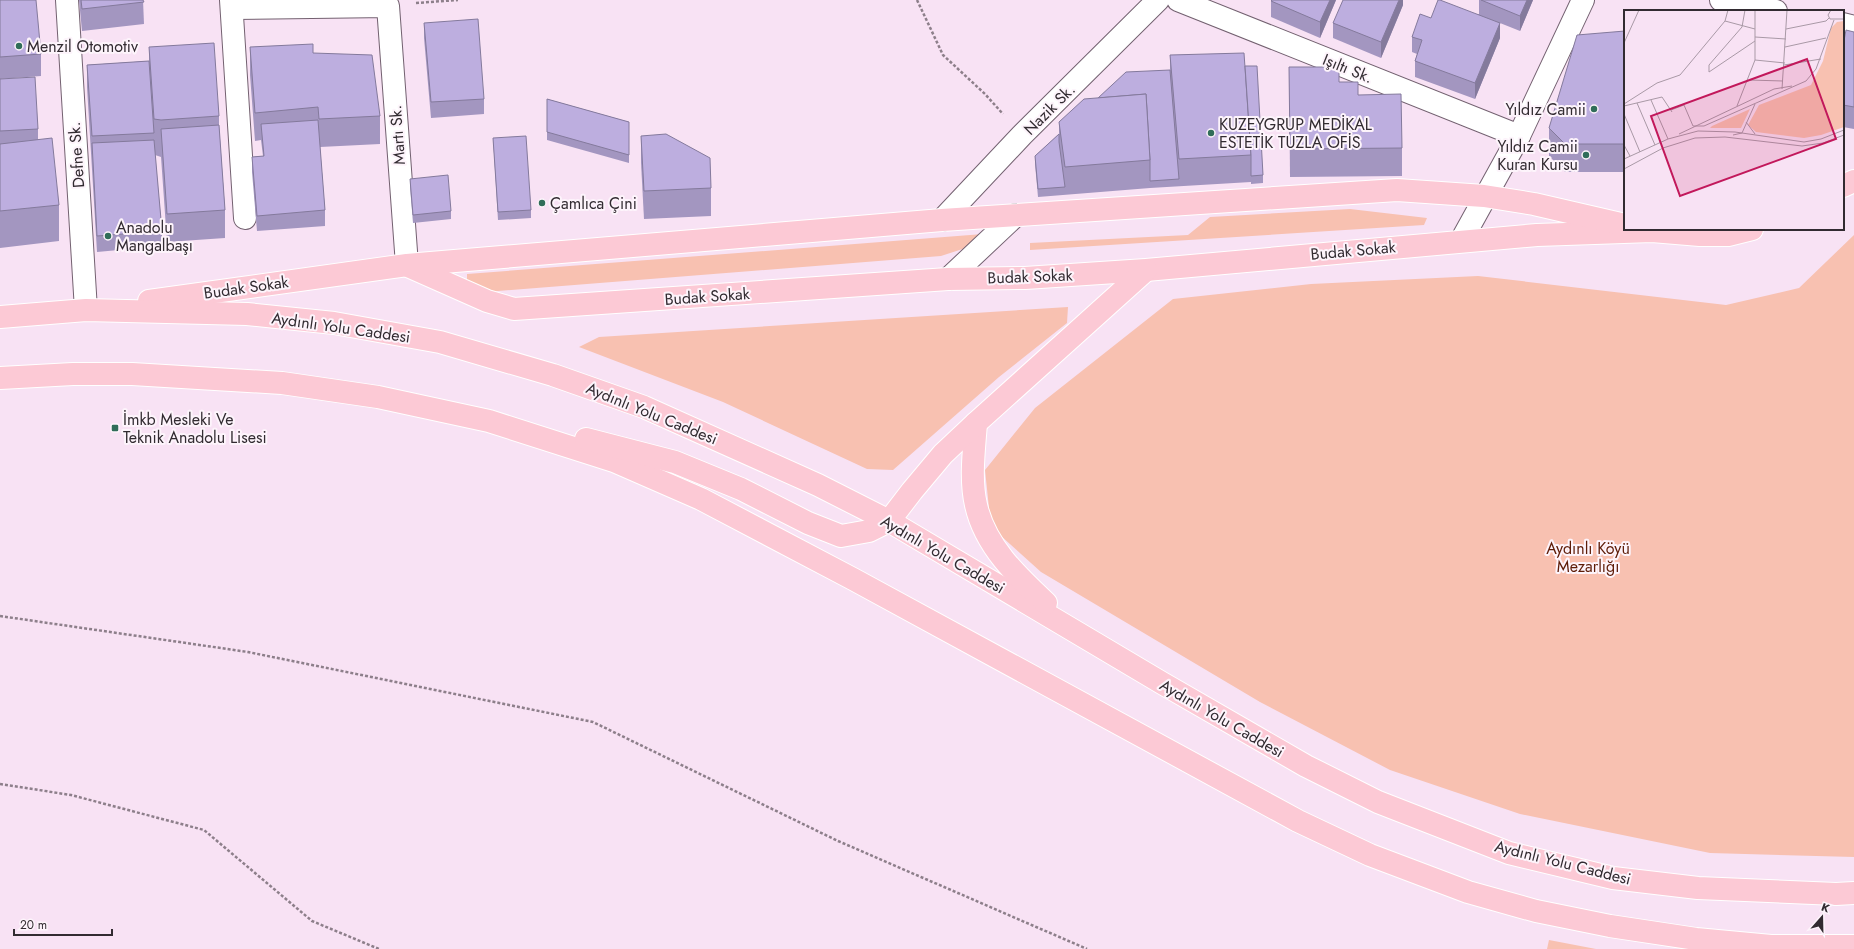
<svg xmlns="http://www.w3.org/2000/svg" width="1854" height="949" font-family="Jost,sans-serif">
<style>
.green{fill:#f8c1b1}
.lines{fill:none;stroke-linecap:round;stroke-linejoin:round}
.minor-casing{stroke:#736170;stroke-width:24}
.major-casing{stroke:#fff;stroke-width:24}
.path{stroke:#8d7f8a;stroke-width:2.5;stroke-dasharray:3 2;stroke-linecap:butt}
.minor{stroke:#fff;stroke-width:22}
.major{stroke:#fcc9d5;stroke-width:22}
.wall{fill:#a396c0}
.shaded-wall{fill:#847a9c}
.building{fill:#bdaedf;stroke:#847a9c}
.poi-dot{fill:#306d59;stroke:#fdf4fb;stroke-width:1.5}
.labels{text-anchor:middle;stroke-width:4;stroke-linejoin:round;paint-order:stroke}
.poi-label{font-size:16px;fill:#322b31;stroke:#fdf4fb;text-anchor:start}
.street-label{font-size:16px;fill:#322b31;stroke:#fdf4fb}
.park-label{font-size:16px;fill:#5e1c07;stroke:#fdf4fb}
.inset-road{fill:none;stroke:#a999a6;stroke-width:1}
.view{fill:#c2185b;fill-opacity:0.15;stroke:#c2185b;stroke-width:2}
.inset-edge{fill:none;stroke:#322b31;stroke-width:2}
</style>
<rect width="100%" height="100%" fill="#f8e2f4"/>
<g class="green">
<path d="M 1350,209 L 1427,218 L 1424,225 L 1030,250 L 1030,243 L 1188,235 L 1210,217 Z"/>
<path d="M 983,234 L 984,242 L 941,256 L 486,292 L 467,282 L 467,274 Z"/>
<path d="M 1854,235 L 1854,857 L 1710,853 L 1520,814 L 1390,770 L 1260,702 L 1041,572 L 991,527 L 985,470 L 1035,408 L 1173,299 L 1311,284 L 1478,276 L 1726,305 L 1799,288 Z"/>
<path d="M 1068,307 L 1067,323 L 999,377 L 893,470 L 867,469 L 723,402 L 579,347 L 599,337 Z"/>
<path d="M 1549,940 L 1596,949 L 1547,949 Z"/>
</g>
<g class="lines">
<g class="minor-casing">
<g id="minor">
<path d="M 67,0 L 86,310"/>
<path d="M 231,0 L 245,218"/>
<path d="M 1178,0 L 1519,136"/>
<path d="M 1721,0 L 1776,11"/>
<path d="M 232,8 L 388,6 L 407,265"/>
<path d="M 1843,24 L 1854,27"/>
<path d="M 942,220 L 1022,135 L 1158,0"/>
<path d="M 1461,241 L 1519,136 L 1583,0"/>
<path d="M 948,279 L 1016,215"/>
</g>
</g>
<g class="major-casing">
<g id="major">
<path d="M 1843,186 L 1854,181"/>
<path d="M 408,266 L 487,301 L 514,309 L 948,279 L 1025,278 L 1146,270 L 1537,235 L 1652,231 L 1700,235 L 1728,235 L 1752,229"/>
<path d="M 149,301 L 407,265 L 942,220 L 1397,190 L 1484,196 L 1534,204 L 1625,225"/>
<path d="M 0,317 L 86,310 L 247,314 L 334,323 L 440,342 L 553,375 L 644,407 L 818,485 L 889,521 L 1162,683 L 1306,766 L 1378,802 L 1509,853 L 1613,878 L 1698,888 L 1836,894 L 1854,893"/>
<path d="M 0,378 L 73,374 L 132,374 L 282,383 L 378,397 L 489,421 L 614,461 L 701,499 L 853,579 L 1298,821 L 1370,855 L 1468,892 L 1536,911 L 1610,926 L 1696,939 L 1771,946 L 1854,946"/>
<path d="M 976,423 C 974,450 970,479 976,505 C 985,546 1017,576 1046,603"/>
<path d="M 586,439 L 675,462 L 741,489 L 808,523 L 841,536 L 869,531 L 889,521 L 912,491 L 943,454 L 976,423 L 1146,270"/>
</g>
</g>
<g class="path">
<path d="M 917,0 L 943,55 L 985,94 L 1003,114"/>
<path d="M 416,3 L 458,0"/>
<path d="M 0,616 L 248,652 L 593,722 L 838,841 L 1087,949"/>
<path d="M 0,784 L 71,795 L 204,830 L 312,921 L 379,949"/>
</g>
<use href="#minor" class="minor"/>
<use href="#major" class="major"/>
</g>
<g class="wall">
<path d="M 0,0 L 41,54 L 41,76 L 0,79 Z"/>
<path d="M 79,0 L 143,0 L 144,24 L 82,31 Z"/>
<path d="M 1272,0 L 1336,0 L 1320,38 L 1271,17 L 1271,1 Z"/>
<path d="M 1403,0 L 1403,5 L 1381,58 L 1333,38 L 1333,23 Z"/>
<path d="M 1479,0 L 1533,0 L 1520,31 L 1500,23 L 1500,38 L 1475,99 L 1415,77 L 1415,61 L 1417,54 L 1412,52 L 1412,37 L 1431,18 L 1479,14 Z"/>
<path d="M 424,23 L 484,99 L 484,114 L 431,118 L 424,38 Z"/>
<path d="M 1625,31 L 1625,172 L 1565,172 L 1549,156 L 1549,128 Z"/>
<path d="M 1854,32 L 1854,129 L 1843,127 L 1843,46 Z"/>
<path d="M 149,47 L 219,116 L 219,125 L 225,210 L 225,238 L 167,242 L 161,157 L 155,155 L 162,231 L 162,246 L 97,252 L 87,87 L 87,65 L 149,61 Z"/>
<path d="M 250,47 L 313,53 L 380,116 L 380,144 L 320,147 L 325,210 L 325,226 L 257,231 L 252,172 L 252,157 L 263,156 L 261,140 L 255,141 L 250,75 Z"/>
<path d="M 1170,55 L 1245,66 L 1263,175 L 1263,183 L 1251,184 L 1251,182 L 1150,188 L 1038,197 L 1035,164 L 1035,156 L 1059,134 L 1059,122 L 1098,98 L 1170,70 Z"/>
<path d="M 1289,67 L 1339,82 L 1358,95 L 1402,148 L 1402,176 L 1290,177 Z"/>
<path d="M 0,79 L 38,129 L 38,140 L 59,205 L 59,241 L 0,248 Z"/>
<path d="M 547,99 L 629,122 L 629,163 L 547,140 Z"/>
<path d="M 641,136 L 711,188 L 711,216 L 644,219 L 641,163 Z"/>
<path d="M 493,138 L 531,210 L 531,218 L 498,220 Z"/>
<path d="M 410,179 L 451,211 L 451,219 L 413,223 L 410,187 Z"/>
</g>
<g class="shaded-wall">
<path d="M 1330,0 L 1336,0 L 1320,38 L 1320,22 Z"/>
<path d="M 1399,0 L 1403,0 L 1403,5 L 1381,58 L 1381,42 Z"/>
<path d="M 1527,0 L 1533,0 L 1520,31 L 1520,16 Z"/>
<path d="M 1500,23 L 1500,38 L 1475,99 L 1475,83 Z"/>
</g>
<g class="building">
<path d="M 0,0 L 36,0 L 41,54 L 0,57 Z"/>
<path d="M 81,0 L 143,0 L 144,2 L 82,9 Z"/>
<path d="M 1272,0 L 1330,0 L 1320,22 L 1271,1 Z"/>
<path d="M 1343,0 L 1399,0 L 1381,42 L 1333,23 Z"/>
<path d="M 1438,0 L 1440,0 L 1500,23 L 1475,83 L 1415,61 L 1422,40 L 1412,37 L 1420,14 L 1431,18 Z"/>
<path d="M 1481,0 L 1527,0 L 1520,16 Z"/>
<path d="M 1720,10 L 1729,11 L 1720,11 Z"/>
<path d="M 478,19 L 484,99 L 431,102 L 424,23 Z"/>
<path d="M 1846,30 L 1854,32 L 1854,107 L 1843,105 L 1843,46 Z"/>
<path d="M 1625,31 L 1625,144 L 1565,144 L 1549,128 L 1577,35 Z"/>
<path d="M 214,43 L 219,116 L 161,120 L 154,119 L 149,47 Z"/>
<path d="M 313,44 L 313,53 L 372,55 L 380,116 L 319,119 L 318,107 L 255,113 L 250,47 Z"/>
<path d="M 1244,53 L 1251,155 L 1179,159 L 1170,55 Z"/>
<path d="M 149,61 L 154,133 L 92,136 L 87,65 Z"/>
<path d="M 1245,66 L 1257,66 L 1263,175 L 1251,176 L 1251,155 Z"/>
<path d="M 1289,67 L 1339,67 L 1339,82 L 1358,82 L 1358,95 L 1401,94 L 1402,148 L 1290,149 Z"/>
<path d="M 1170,70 L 1179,179 L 1150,181 L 1150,160 L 1146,94 L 1098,98 L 1126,72 Z"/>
<path d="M 35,77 L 38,129 L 0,131 L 0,79 Z"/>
<path d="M 1146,94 L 1150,160 L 1065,167 L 1059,122 L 1084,99 Z"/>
<path d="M 547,99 L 629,122 L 629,155 L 547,132 Z"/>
<path d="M 318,120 L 325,210 L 257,216 L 252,157 L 264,156 L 261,124 Z"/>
<path d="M 219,125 L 225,210 L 167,214 L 161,129 Z"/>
<path d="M 666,134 L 710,158 L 711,188 L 644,191 L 641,136 Z"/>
<path d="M 1059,134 L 1059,142 L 1065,187 L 1038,189 L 1035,156 Z"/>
<path d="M 526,136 L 531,210 L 498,212 L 493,138 Z"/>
<path d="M 52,138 L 59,205 L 0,211 L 0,144 Z"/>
<path d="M 154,140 L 162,231 L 97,236 L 92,143 Z"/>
<path d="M 448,175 L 451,211 L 413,215 L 410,179 Z"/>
</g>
<g class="poi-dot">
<circle cx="19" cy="46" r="4"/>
<circle cx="1594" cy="109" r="4"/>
<circle cx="1211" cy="133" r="4"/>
<circle cx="1586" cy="155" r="4"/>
<circle cx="542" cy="203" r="4"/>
<circle cx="108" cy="236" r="4"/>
<rect x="111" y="424" width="8" height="8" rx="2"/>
</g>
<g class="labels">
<g class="poi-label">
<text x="27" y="52">Menzil Otomotiv</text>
<text x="1586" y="115" text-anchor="end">Yıldız Camii</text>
<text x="1219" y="130">KUZEYGRUP MEDİKAL<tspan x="1219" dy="18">ESTETİK TUZLA OFİS</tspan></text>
<text x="1578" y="152" text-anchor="end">Yıldız Camii<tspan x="1578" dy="18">Kuran Kursu</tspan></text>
<text x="550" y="209">Çamlıca Çini</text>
<text x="116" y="233">Anadolu<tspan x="116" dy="18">Mangalbaşı</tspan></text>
<text x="123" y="425">İmkb Mesleki Ve<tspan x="123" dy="18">Teknik Anadolu Lisesi</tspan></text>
</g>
<g class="street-label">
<text transform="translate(1348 68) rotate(22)" y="6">Işıltı Sk.</text>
<text transform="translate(1049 109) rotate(-45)" y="6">Nazik Sk.</text>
<text transform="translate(397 135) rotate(-94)" y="6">Martı Sk.</text>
<text transform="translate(76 155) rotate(-94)" y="6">Defne Sk.</text>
<text transform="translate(1353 250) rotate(-5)" y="6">Budak Sokak</text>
<text transform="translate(1030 276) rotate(-2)" y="6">Budak Sokak</text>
<text transform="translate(246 287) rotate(-8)" y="6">Budak Sokak</text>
<text transform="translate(707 296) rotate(-4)" y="6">Budak Sokak</text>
<text transform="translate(341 327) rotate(8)" y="6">Aydınlı Yolu Caddesi</text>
<text transform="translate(652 413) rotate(22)" y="6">Aydınlı Yolu Caddesi</text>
<text transform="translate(943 554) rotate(30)" y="6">Aydınlı Yolu Caddesi</text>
<text transform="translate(1222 718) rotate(30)" y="6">Aydınlı Yolu Caddesi</text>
<text transform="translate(1563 862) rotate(14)" y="6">Aydınlı Yolu Caddesi</text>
</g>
<g class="park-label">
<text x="1588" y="554">Aydınlı Köyü<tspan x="1588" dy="18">Mezarlığı</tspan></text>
</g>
</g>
<g transform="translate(1624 10)">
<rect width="220" height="220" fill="#f8e2f4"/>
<path d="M 220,11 L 220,117 L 197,125 L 180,128 L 132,122 L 124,115 L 135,95 L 187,75 L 199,51 L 207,18 L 213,12 ZM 126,99 L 117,118 L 86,118 L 88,116 Z" fill="#f8c1b1"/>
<path class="inset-road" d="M 121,0 L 118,17 L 85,55 L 85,62 L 131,31M 207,0 L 204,5 L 206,9 L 220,9M 101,11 L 131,19M 162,19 L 202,11 L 205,8M 131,27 L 162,29M 0,33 L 15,0M 161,37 L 202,28M 131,50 L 161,53M 160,55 L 197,49M 125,70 L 159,71M 158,79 L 163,0M 27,90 L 44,129M 13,93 L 31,135M 0,94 L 33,73 L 56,65 L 101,11 L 104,0M 0,96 L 38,87 L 48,102M 113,96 L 131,50 L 131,0M 47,100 L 60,95 L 69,116M 0,104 L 16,142M 122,112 L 131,124M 69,116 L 80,116 L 182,71 L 192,59 L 210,10M 55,124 L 150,79 L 168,76M 109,125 L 118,123 L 131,94M 0,135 L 6,146M 0,149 L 44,129 L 74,121 L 111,122 L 180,132 L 197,129 L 220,120M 0,159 L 39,138 L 71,128 L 101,127 L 178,136 L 199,133 L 220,125"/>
<path class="view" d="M 183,49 L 212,129 L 56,186 L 27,106 Z"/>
<rect width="220" height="220" class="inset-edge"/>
</g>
<g transform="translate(1822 917) rotate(20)" stroke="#fdf4fb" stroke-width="3" paint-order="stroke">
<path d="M0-3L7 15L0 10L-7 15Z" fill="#322b31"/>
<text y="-6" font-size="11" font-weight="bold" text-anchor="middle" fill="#322b31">K</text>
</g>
<path d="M14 929v6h98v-6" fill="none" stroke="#322b31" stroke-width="2"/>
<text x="20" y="929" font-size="12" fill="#322b31" stroke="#fdf4fb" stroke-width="3" paint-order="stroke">20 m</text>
</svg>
